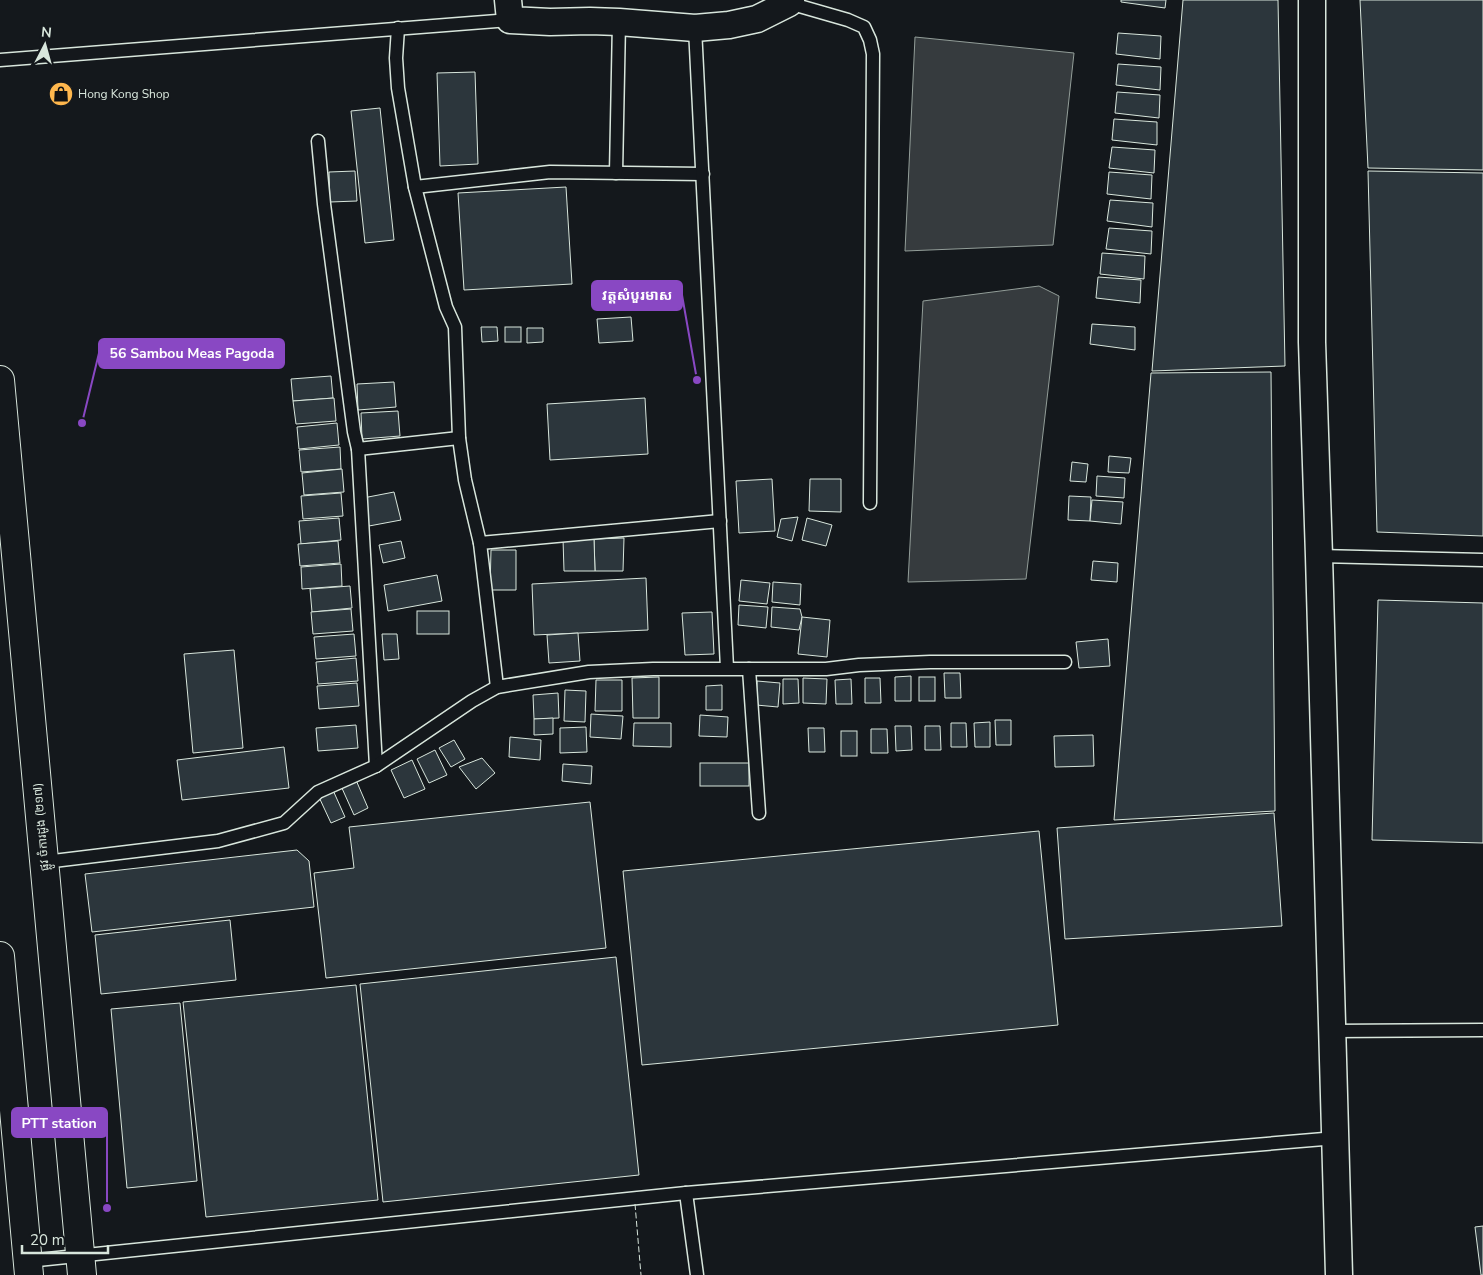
<svg xmlns="http://www.w3.org/2000/svg" width="1483" height="1275" font-family="'Nunito Sans','Noto Sans Khmer',sans-serif">
<style>
.water{fill:#363b3e;stroke:#939e99}
.building{fill:#2c363c;stroke:#d8e6dc}
.lines{fill:none;stroke-linecap:round;stroke-linejoin:round}
.service-casing{stroke:#d8e6dc;stroke-width:15}
.minor-casing{stroke:#d8e6dc;stroke-width:29}
.primary-casing{stroke:#d8e6dc;stroke-width:30}
.service{stroke:#14181c;stroke-width:12}
.minor{stroke:#14181c;stroke-width:26}
.primary{stroke:#14181c;stroke-width:28}
.fence{stroke:#d8e6dc;stroke-width:1;stroke-dasharray:6 2.5;stroke-linecap:butt}
.labels{text-anchor:middle;stroke-width:4;stroke-linejoin:round;paint-order:stroke}
.poi-label{font-size:12px;fill:#d8e6dc;stroke:#14181c;text-anchor:start}
.street-label{font-size:12px;fill:#d8e6dc;stroke:#14181c}
.leader{fill:none;stroke:#8948c3;stroke-width:2}
.callout-dot{fill:#8948c3;stroke:#14181c;stroke-width:2}
.callout{fill:#8948c3;stroke:#8948c3;stroke-width:2}
.callout-label{font-size:14px;text-anchor:middle;font-weight:bold;fill:#fff}
</style>
<rect width="100%" height="100%" fill="#14181c"/>
<g class="water">
<path d="M 915,37 L 1074,53 L 1053,245 L 905,251 Z"/>
<path d="M 1039,286 L 1059,296 L 1026,579 L 908,582 L 923,301 Z"/>
</g>
<g class="building">
<path d="M 1121,0 L 1166,0 L 1165,8 L 1121,2 Z"/>
<path d="M 1183,0 L 1278,0 L 1285,366 L 1152,371 Z"/>
<path d="M 1360,0 L 1483,0 L 1483,170 L 1368,168 Z"/>
<path d="M 1118,33 L 1161,36 L 1160,59 L 1116,54 Z"/>
<path d="M 1118,64 L 1161,67 L 1160,90 L 1116,85 Z"/>
<path d="M 475,72 L 478,164 L 440,166 L 437,73 Z"/>
<path d="M 1117,92 L 1160,95 L 1159,118 L 1115,113 Z"/>
<path d="M 380,108 L 394,240 L 365,243 L 351,111 Z"/>
<path d="M 1114,119 L 1157,122 L 1157,145 L 1112,140 Z"/>
<path d="M 1112,147 L 1155,150 L 1154,173 L 1109,168 Z"/>
<path d="M 355,171 L 357,201 L 330,202 L 329,172 Z"/>
<path d="M 1368,171 L 1483,173 L 1483,536 L 1377,532 Z"/>
<path d="M 1109,172 L 1152,175 L 1151,199 L 1107,194 Z"/>
<path d="M 566,187 L 572,284 L 464,290 L 458,193 Z"/>
<path d="M 1110,200 L 1153,203 L 1152,227 L 1107,221 Z"/>
<path d="M 1109,228 L 1152,231 L 1151,254 L 1106,249 Z"/>
<path d="M 1102,253 L 1145,256 L 1144,279 L 1100,274 Z"/>
<path d="M 1098,277 L 1141,280 L 1140,303 L 1096,298 Z"/>
<path d="M 631,317 L 633,341 L 599,343 L 597,319 Z"/>
<path d="M 1092,324 L 1135,327 L 1135,350 L 1090,344 Z"/>
<path d="M 481,327 L 497,327 L 498,341 L 482,342 Z"/>
<rect x="505" y="327" width="16" height="15"/>
<path d="M 527,328 L 543,328 L 543,342 L 527,343 Z"/>
<path d="M 1271,372 L 1275,811 L 1114,820 L 1151,373 Z"/>
<path d="M 331,376 L 333,398 L 293,401 L 291,379 Z"/>
<path d="M 394,382 L 396,407 L 358,410 L 357,384 Z"/>
<path d="M 334,398 L 336,421 L 296,424 L 293,401 Z"/>
<path d="M 645,398 L 648,454 L 550,460 L 547,404 Z"/>
<path d="M 398,411 L 400,436 L 362,439 L 361,413 Z"/>
<path d="M 337,423 L 339,445 L 299,449 L 297,427 Z"/>
<path d="M 340,447 L 341,469 L 301,472 L 299,450 Z"/>
<path d="M 1109,456 L 1131,458 L 1129,473 L 1108,472 Z"/>
<path d="M 1072,462 L 1088,464 L 1086,482 L 1070,481 Z"/>
<path d="M 342,469 L 344,492 L 304,495 L 302,473 Z"/>
<path d="M 1097,476 L 1125,478 L 1124,498 L 1096,496 Z"/>
<path d="M 772,479 L 775,531 L 739,533 L 736,481 Z"/>
<path d="M 810,479 L 841,479 L 841,512 L 809,511 Z"/>
<path d="M 394,492 L 401,520 L 369,526 L 363,498 Z"/>
<path d="M 341,493 L 343,516 L 303,519 L 301,496 Z"/>
<path d="M 1069,496 L 1091,497 L 1090,521 L 1068,520 Z"/>
<path d="M 1092,500 L 1123,502 L 1121,524 L 1090,521 Z"/>
<path d="M 798,517 L 792,541 L 777,537 L 781,519 Z"/>
<path d="M 339,518 L 341,540 L 301,544 L 299,521 Z"/>
<path d="M 807,518 L 832,525 L 826,546 L 802,540 Z"/>
<path d="M 624,538 L 623,571 L 595,571 L 594,539 Z"/>
<path d="M 563,539 L 594,539 L 595,571 L 564,571 Z"/>
<path d="M 338,541 L 340,563 L 300,566 L 298,544 Z"/>
<path d="M 401,541 L 405,558 L 383,563 L 379,545 Z"/>
<path d="M 491,550 L 516,550 L 516,590 L 490,590 Z"/>
<path d="M 1093,561 L 1118,563 L 1117,582 L 1091,580 Z"/>
<path d="M 341,564 L 342,586 L 302,589 L 301,567 Z"/>
<path d="M 437,575 L 442,601 L 388,611 L 384,585 Z"/>
<path d="M 646,578 L 648,630 L 534,635 L 532,584 Z"/>
<path d="M 741,580 L 770,583 L 767,604 L 739,601 Z"/>
<path d="M 773,582 L 801,584 L 800,605 L 772,602 Z"/>
<path d="M 350,586 L 352,608 L 312,612 L 310,589 Z"/>
<path d="M 1378,600 L 1483,603 L 1483,843 L 1372,840 Z"/>
<path d="M 739,605 L 768,607 L 766,628 L 738,625 Z"/>
<path d="M 772,607 L 800,609 L 802,617 L 799,630 L 771,627 Z"/>
<path d="M 351,609 L 353,631 L 313,634 L 311,612 Z"/>
<rect x="417" y="611" width="32" height="23"/>
<path d="M 712,612 L 714,654 L 685,655 L 682,613 Z"/>
<path d="M 802,617 L 830,620 L 827,657 L 798,654 Z"/>
<path d="M 578,633 L 580,661 L 549,663 L 547,635 Z"/>
<path d="M 354,634 L 356,656 L 316,659 L 314,637 Z"/>
<path d="M 382,634 L 397,634 L 399,659 L 384,660 Z"/>
<path d="M 1108,639 L 1110,666 L 1079,668 L 1076,642 Z"/>
<path d="M 234,650 L 243,748 L 193,753 L 184,654 Z"/>
<path d="M 356,658 L 358,681 L 318,684 L 316,662 Z"/>
<path d="M 944,673 L 960,673 L 961,698 L 945,698 Z"/>
<path d="M 911,676 L 911,701 L 895,701 L 895,677 Z"/>
<path d="M 659,677 L 659,718 L 633,718 L 632,678 Z"/>
<rect x="919" y="677" width="16" height="24"/>
<path d="M 803,678 L 827,679 L 826,704 L 803,703 Z"/>
<path d="M 865,678 L 880,678 L 881,703 L 865,703 Z"/>
<path d="M 783,679 L 798,679 L 799,703 L 783,704 Z"/>
<path d="M 851,679 L 852,704 L 836,704 L 835,680 Z"/>
<path d="M 596,680 L 622,680 L 622,711 L 595,711 Z"/>
<path d="M 757,681 L 780,683 L 778,707 L 756,705 Z"/>
<path d="M 357,683 L 359,706 L 319,709 L 317,686 Z"/>
<path d="M 722,685 L 722,710 L 706,710 L 706,686 Z"/>
<path d="M 565,690 L 586,691 L 585,722 L 564,721 Z"/>
<path d="M 558,693 L 559,718 L 534,719 L 533,695 Z"/>
<path d="M 591,714 L 623,716 L 621,739 L 590,737 Z"/>
<path d="M 700,715 L 728,717 L 727,737 L 699,736 Z"/>
<path d="M 553,718 L 553,734 L 534,735 L 534,719 Z"/>
<path d="M 995,720 L 1011,720 L 1011,745 L 996,745 Z"/>
<path d="M 990,722 L 990,747 L 975,747 L 974,723 Z"/>
<path d="M 634,723 L 671,723 L 671,747 L 633,746 Z"/>
<path d="M 951,723 L 966,723 L 967,747 L 951,747 Z"/>
<path d="M 356,725 L 358,748 L 318,751 L 316,728 Z"/>
<path d="M 895,726 L 911,726 L 912,750 L 896,751 Z"/>
<path d="M 925,726 L 940,726 L 941,750 L 925,750 Z"/>
<path d="M 586,727 L 587,752 L 560,753 L 560,728 Z"/>
<path d="M 808,728 L 824,728 L 825,752 L 809,752 Z"/>
<path d="M 871,729 L 887,729 L 888,753 L 871,753 Z"/>
<rect x="841" y="731" width="16" height="25"/>
<path d="M 1093,735 L 1094,766 L 1055,767 L 1054,736 Z"/>
<path d="M 510,737 L 541,740 L 540,760 L 509,757 Z"/>
<path d="M 454,740 L 465,759 L 451,767 L 439,748 Z"/>
<path d="M 284,747 L 289,788 L 182,800 L 177,760 Z"/>
<path d="M 435,750 L 447,775 L 429,783 L 417,759 Z"/>
<path d="M 482,758 L 495,773 L 476,789 L 459,767 Z"/>
<path d="M 412,760 L 425,789 L 404,798 L 391,770 Z"/>
<rect x="700" y="763" width="49" height="23"/>
<path d="M 563,764 L 592,766 L 591,784 L 562,781 Z"/>
<path d="M 356,780 L 368,808 L 354,815 L 341,786 Z"/>
<path d="M 332,788 L 345,817 L 331,823 L 318,795 Z"/>
<path d="M 590,802 L 606,948 L 326,978 L 314,873 L 354,868 L 349,827 Z"/>
<path d="M 1274,813 L 1282,926 L 1065,939 L 1057,828 Z"/>
<path d="M 1039,831 L 1058,1025 L 642,1065 L 623,871 Z"/>
<path d="M 297,850 L 309,861 L 314,907 L 92,932 L 85,874 Z"/>
<path d="M 230,920 L 236,980 L 101,994 L 95,935 Z"/>
<path d="M 616,957 L 639,1175 L 383,1202 L 360,984 Z"/>
<path d="M 356,985 L 378,1200 L 206,1217 L 183,1002 Z"/>
<path d="M 180,1003 L 197,1181 L 127,1188 L 111,1009 Z"/>
<path d="M 1483,1226 L 1483,1275 L 1481,1275 L 1475,1227 Z"/>
</g>
<g class="lines">
<g class="service-casing">
<g id="service">
<path d="M 789,3 L 848,20 L 864,27 L 870,40 L 873,54 L 870,503"/>
<path d="M 398,28 L 396,58 L 398,88 L 415,187 L 550,172 L 703,174"/>
<path d="M 695,28 L 727,668"/>
<path d="M 0,60 L 510,20"/>
<path d="M 318,141 L 324,204 L 354,432 L 358,449 L 459,438"/>
<path d="M 616,173 L 619,22"/>
<path d="M 415,187 L 446,307 L 455,327 L 459,438 L 465,480 L 480,543 L 497,687"/>
<path d="M 358,449 L 376,766"/>
<path d="M 480,543 L 720,521"/>
<path d="M 1319,556 L 1483,560"/>
<path d="M 749,669 L 759,813"/>
<path d="M 45,862 L 218,841 L 284,823 L 318,792 L 376,766 L 472,701 L 497,687 L 589,672 L 653,669 L 826,669 L 859,665 L 930,662 L 1065,662"/>
<path d="M 1332,1031 L 1483,1030"/>
<path d="M 686,1193 L 697,1275"/>
<path d="M 28,1261 L 686,1193 L 1336,1138"/>
</g>
</g>
<g class="minor-casing">
<g id="minor">
<path d="M 508,0 L 510,20 L 550,22 L 590,21 L 619,22 L 695,28 L 729,25 L 757,19 L 789,3 L 791,0"/>
<path d="M 1312,0 L 1312,342 L 1319,556 L 1339,1275"/>
</g>
</g>
<g class="primary-casing">
<g id="primary">
<path d="M 0,380 L 82,1275"/>
<path d="M 0,956 L 29,1275"/>
</g>
</g>
<use href="#service" class="service"/>
<use href="#minor" class="minor"/>
<use href="#primary" class="primary"/>
<path class="fence" d="M 635,1204 L 641,1275"/>
</g>
<defs>
<g id="shop-disc" transform="scale(1.25)"><circle r="9.5" fill="#ffb74d" stroke="#14181c"/><path d="M-5-2.5h2.3a2.7 3.5 0 0 1 5.4 0H5L5.5 6h-11ZM-1.5-2.5h3a1.5 2.3 0 0 0-3 0Z" fill="#111"/></g>
</defs>
<g fill-rule="evenodd">
<use href="#shop-disc" x="61" y="94"/>
</g>
<g class="labels">
<g class="poi-label">
<text x="78" y="98">Hong Kong Shop</text>
</g>
<g class="street-label">
<text transform="translate(41 827) rotate(-95)" y="4">ផ្លូវ ចំការដូង (២១៧)</text>
</g>
</g>
<path class="leader" d="M697 380L682 295M82 423L99 353M107 1208L107 1123"/>
<g class="callout-dot">
<circle cx="697" cy="380" r="5"/>
<circle cx="82" cy="423" r="5"/>
<circle cx="107" cy="1208" r="5"/>
</g>
<g class="callout">
<rect x="592" y="281" width="90" height="29" rx="5"/>
<rect x="99" y="339" width="185" height="29" rx="5"/>
<rect x="12" y="1108" width="95" height="29" rx="5"/>
</g>
<g class="callout-label">
<text x="637" y="300">វត្តសំបួរមាស</text>
<text x="192" y="358">56 Sambou Meas Pagoda</text>
<text x="59" y="1128">PTT station</text>
</g>
<g transform="translate(45 45) rotate(6)" stroke="#14181c" stroke-width="4" paint-order="stroke">
<path d="M0-4L9 19L0 12L-9 19Z" fill="#d8e6dc"/>
<text y="-8" font-size="14" font-weight="bold" text-anchor="middle" fill="#d8e6dc">N</text>
</g>
<path d="M22 1245v8h86v-8" fill="none" stroke="#d8e6dc" stroke-width="2.5"/>
<text x="30" y="1245" font-size="15" fill="#d8e6dc" stroke="#14181c" stroke-width="4" paint-order="stroke">20 m</text>
</svg>
